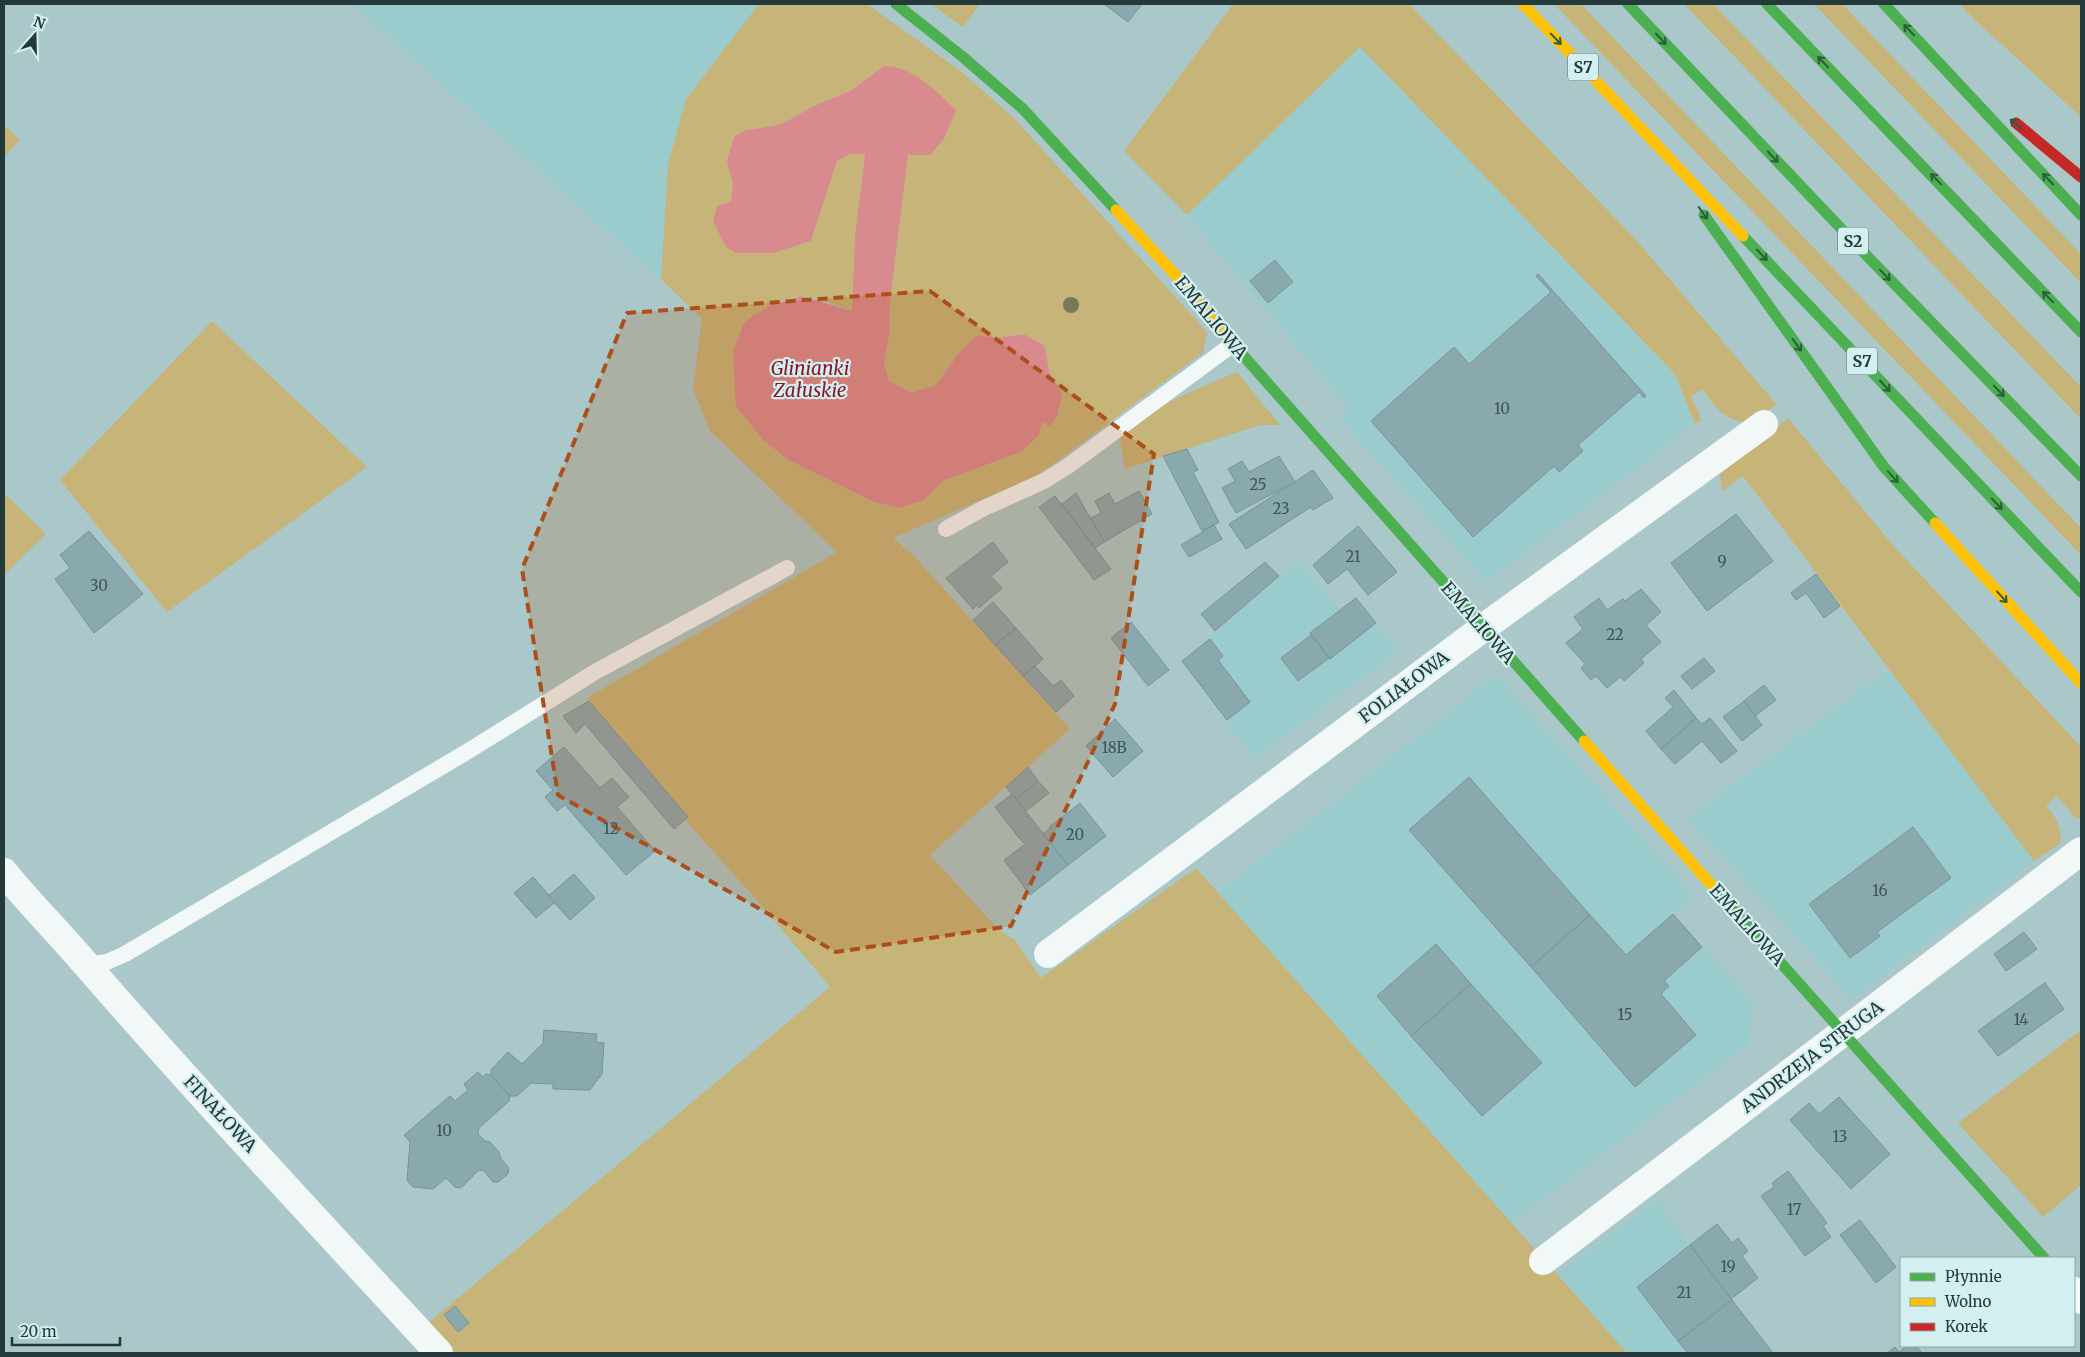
<svg xmlns="http://www.w3.org/2000/svg" width="2085" height="1357" font-family="Merriweather,serif">
<style>
.built{fill:#9acbcd}
.green{fill:#c6b479;fill-rule:evenodd}
.water{fill:#d98a8f}
.building{fill:#8aa9ae;stroke:#7b9295}
.lines{fill:none;stroke-linecap:round;stroke-linejoin:round}
.path{stroke:#bec7c7;stroke-width:3;stroke-dasharray:1 4;stroke-linecap:butt}
.lane{stroke:#f2f7f7;stroke-width:16}
.street{stroke:#f2f7f7;stroke-width:28}
.fast{stroke:#4caf50;stroke-width:11}
.slow{stroke:#ffc107;stroke-width:11}
.jam{stroke:#c62828;stroke-width:11}
.tree{fill:#78785a}
.oneway{stroke:#2f5c41}
.marked{fill:#ad4f1a;fill-opacity:0.2;stroke:#ad4f1a;stroke-width:4;stroke-dasharray:10 6;stroke-linejoin:round}
.labels{text-anchor:middle;stroke-width:4.5;stroke-linejoin:round;paint-order:stroke}
.number-label{font-size:15px;fill:#3d5557}
.shield{fill:#d4efef;stroke:#587070;stroke-width:1}
.shield-label{font-size:16px;font-weight:bold;fill:#23393a}
.street-label{font-size:18px;fill:#23393a;stroke:#d4efef}
.water-label{font-size:19px;font-style:italic;fill:#8a1729;stroke:#d4efef}
</style>
<rect width="100%" height="100%" fill="#aac8c9"/>
<g class="built">
<path d="M 352,4 L 759,4 L 686,99 L 668,165 L 661,279 Z"/>
<path d="M 1360,47 L 1675,375 L 1695,424 L 1486,582 L 1339,417 L 1350,410 L 1187,215 Z"/>
<path d="M 1299,561 L 1339,611 L 1356,598 L 1398,651 L 1254,758 L 1182,661 Z"/>
<path d="M 1888,670 L 2034,861 L 1852,999 L 1688,819 Z"/>
<path d="M 1496,675 L 1695,896 L 1673,914 L 1754,1003 L 1750,1019 L 1749,1044 L 1511,1223 L 1218,893 Z"/>
<path d="M 1658,1200 L 1690,1245 L 1773,1353 L 1627,1353 L 1556,1275 Z"/>
</g>
<g class="green">
<path d="M 759,4 L 867,4 L 962,72 L 1016,120 L 1207,332 L 1203,353 L 1038,475 L 893,538 L 914,556 L 1070,729 L 930,855 L 999,930 L 1015,940 L 1041,978 L 1196,868 L 1627,1353 L 456,1353 L 428,1323 L 830,987 L 763,907 L 685,820 L 688,816 L 587,698 L 837,552 L 710,431 L 693,389 L 702,319 L 661,279 L 668,165 L 686,99 ZM 884,66 L 908,154 L 890,302 L 889,336 L 884,362 L 889,381 L 911,393 L 936,385 L 959,353 L 977,335 L 998,338 L 1024,334 L 1045,346 L 1049,371 L 1062,394 L 1021,452 L 941,481 L 924,500 L 900,508 L 874,502 L 789,460 L 754,315 C 766,308 789,296 802,296 C 819,297 837,306 852,311 L 855,235 L 865,154 L 850,154 L 837,161 L 811,241 L 773,253 L 717,206 L 731,201 L 733,185 L 727,161 L 743,131 L 782,124 L 812,107 L 850,91 Z"/>
<path d="M 931,4 L 980,4 L 963,27 Z"/>
<path d="M 1233,4 L 1409,4 L 1638,242 L 1777,405 L 1748,423 C 1721,419 1718,409 1702,389 L 1691,397 L 1699,413 L 1701,421 L 1695,424 L 1675,374 L 1360,47 L 1187,215 L 1124,151 Z"/>
<path d="M 1554,4 L 1581,4 L 2081,528 L 2081,555 Z"/>
<path d="M 1684,4 L 1713,4 L 2081,387 L 2081,419 Z"/>
<path d="M 1814,4 L 1842,4 L 2081,254 L 2081,283 Z"/>
<path d="M 1959,4 L 2081,4 L 2081,117 L 1974,19 Z"/>
<path d="M 4,125 L 20,140 L 4,157 Z"/>
<path d="M 212,321 L 367,467 L 167,612 L 60,480 Z"/>
<path d="M 1237,372 L 1280,425 L 1260,425 L 1125,469 L 1119,436 C 1152,406 1197,389 1237,372 Z"/>
<path d="M 1788,418 L 1891,543 L 2081,747 L 2081,819 L 2075,817 L 2057,796 L 2046,806 C 2057,818 2061,826 2061,843 L 2034,861 L 1743,476 L 1722,491 L 1720,474 Z"/>
<path d="M 4,493 L 46,534 L 4,575 Z"/>
<path d="M 2081,1030 L 2081,1185 L 2043,1217 L 1958,1123 Z"/>
</g>
<path class="water" d="M 884,66 C 913,66 936,91 956,110 L 944,139 L 930,155 L 908,155 L 890,302 L 889,336 L 884,362 L 889,381 L 911,393 L 936,385 L 959,353 L 977,335 L 998,338 L 1024,334 L 1045,346 L 1049,371 L 1062,394 L 1057,416 L 1050,426 L 1042,422 L 1039,435 L 1021,452 L 942,481 L 924,500 L 900,508 L 874,502 L 789,460 L 763,440 L 736,406 L 733,352 L 744,323 L 754,315 L 770,306 L 801,296 L 852,311 L 855,235 L 865,154 L 850,154 L 837,161 L 811,241 L 773,253 L 736,253 L 726,247 L 713,221 L 717,206 L 731,201 L 733,185 L 727,161 L 734,137 L 743,131 L 782,124 L 812,107 L 850,91 Z"/>
<g class="building">
<path d="M 1104,4 L 1142,4 L 1128,22 Z"/>
<path d="M 1275,260 L 1293,282 L 1268,303 L 1250,281 Z"/>
<path d="M 1538,274 L 1646,396 L 1644,398 L 1639,392 L 1578,445 L 1583,451 L 1559,472 L 1554,466 L 1473,537 L 1371,421 L 1454,347 L 1469,364 L 1551,292 L 1536,276 Z"/>
<path d="M 1187,449 L 1198,470 L 1193,472 L 1219,522 L 1202,531 L 1163,456 Z"/>
<path d="M 1279,456 L 1295,482 L 1236,513 L 1222,488 L 1235,481 L 1228,469 L 1242,461 L 1249,472 Z"/>
<path d="M 1313,470 L 1333,498 L 1313,510 L 1311,507 L 1246,549 L 1229,524 Z"/>
<path d="M 1139,491 L 1152,514 L 1104,542 L 1091,518 L 1101,513 L 1095,501 L 1109,493 L 1115,504 Z"/>
<path d="M 1076,493 L 1104,542 L 1095,548 L 1062,504 Z"/>
<path d="M 1055,496 L 1111,569 L 1094,580 L 1039,507 Z"/>
<path d="M 1736,514 L 1773,561 L 1707,611 L 1671,563 Z"/>
<path d="M 1214,525 L 1222,539 L 1189,557 L 1181,545 Z"/>
<path d="M 1358,526 L 1397,572 L 1368,595 L 1347,569 L 1328,584 L 1313,565 Z"/>
<path d="M 89,531 L 143,594 L 94,633 L 55,579 L 70,568 L 60,555 Z"/>
<path d="M 993,542 L 1008,562 L 991,576 L 1002,588 L 979,608 L 977,605 L 973,609 L 946,578 Z"/>
<path d="M 1265,562 L 1279,576 L 1215,631 L 1201,614 Z"/>
<path d="M 1816,574 L 1840,606 L 1824,618 L 1806,593 L 1796,600 L 1791,593 Z"/>
<path d="M 1641,589 L 1661,612 L 1646,625 L 1661,642 L 1641,659 L 1644,663 L 1624,681 L 1620,677 L 1607,688 L 1596,676 L 1591,680 L 1581,668 L 1585,664 L 1566,643 L 1583,629 L 1574,617 L 1599,598 L 1607,610 L 1623,599 L 1625,601 Z"/>
<path d="M 1356,598 L 1376,623 L 1330,659 L 1310,633 Z"/>
<path d="M 993,602 L 1016,628 L 995,645 L 973,620 Z"/>
<path d="M 1131,622 L 1169,670 L 1148,686 L 1111,638 Z"/>
<path d="M 1016,628 L 1043,659 L 1023,676 L 995,645 Z"/>
<path d="M 1311,635 L 1329,658 L 1298,681 L 1281,658 Z"/>
<path d="M 1210,639 L 1223,656 L 1218,660 L 1250,702 L 1227,720 L 1182,661 Z"/>
<path d="M 1704,658 L 1715,671 L 1692,689 L 1681,676 Z"/>
<path d="M 1035,666 L 1053,686 L 1061,680 L 1074,696 L 1056,712 L 1023,676 Z"/>
<path d="M 1764,685 L 1776,700 L 1755,716 L 1744,701 Z"/>
<path d="M 1674,690 L 1696,718 L 1661,749 L 1646,731 L 1673,707 L 1665,698 Z"/>
<path d="M 589,701 L 688,817 L 674,829 L 585,724 L 576,733 L 563,716 Z"/>
<path d="M 1744,701 L 1762,725 L 1742,741 L 1723,717 Z"/>
<path d="M 1696,718 L 1702,724 L 1710,718 L 1737,751 L 1721,763 L 1702,741 L 1675,764 L 1661,749 Z"/>
<path d="M 1115,719 L 1143,751 L 1113,777 L 1086,746 Z"/>
<path d="M 564,747 L 600,788 L 612,778 L 629,797 L 617,807 L 655,851 L 626,875 L 565,805 L 557,811 L 545,797 L 553,790 L 536,771 Z"/>
<path d="M 1028,767 L 1038,781 L 1016,799 L 1006,787 Z"/>
<path d="M 1469,777 L 1590,915 L 1531,967 L 1409,830 Z"/>
<path d="M 1038,781 L 1049,793 L 1026,811 L 1016,799 Z"/>
<path d="M 1012,794 L 1068,865 L 1030,895 L 1004,860 L 1025,844 L 1019,838 L 995,807 Z"/>
<path d="M 1080,803 L 1106,836 L 1068,865 L 1043,834 L 1050,828 L 1049,827 Z"/>
<path d="M 1913,827 L 1951,878 L 1877,932 L 1880,936 L 1850,958 L 1809,904 Z"/>
<path d="M 574,874 L 595,898 L 570,920 L 548,896 Z"/>
<path d="M 533,877 L 555,902 L 536,918 L 514,893 Z"/>
<path d="M 1673,914 L 1702,947 L 1664,981 L 1669,986 L 1661,994 L 1696,1035 L 1635,1087 L 1531,967 L 1590,915 L 1626,955 Z"/>
<path d="M 2024,932 L 2037,949 L 2006,971 L 1994,954 Z"/>
<path d="M 1436,944 L 1471,984 L 1411,1036 L 1377,996 Z"/>
<path d="M 2046,982 L 2045,983 L 2064,1009 L 1998,1056 L 1978,1031 Z"/>
<path d="M 1471,984 L 1542,1063 L 1482,1116 L 1411,1036 Z"/>
<path d="M 544,1030 L 597,1034 L 596,1042 L 604,1043 L 602,1074 L 590,1090 L 553,1089 L 553,1084 L 531,1083 L 517,1096 L 510,1096 L 491,1075 L 491,1070 L 508,1052 L 522,1064 L 543,1043 Z"/>
<path d="M 478,1072 L 483,1077 L 486,1074 L 491,1075 L 510,1096 L 509,1101 L 479,1128 L 478,1134 L 485,1141 L 490,1142 L 499,1152 L 501,1159 L 509,1168 L 508,1174 L 498,1182 L 493,1182 L 484,1171 L 479,1170 L 461,1188 L 455,1187 L 446,1178 L 433,1189 L 413,1187 L 407,1180 L 410,1142 L 404,1135 L 450,1096 L 455,1101 L 468,1090 L 464,1084 Z"/>
<path d="M 1839,1097 L 1890,1154 L 1851,1189 L 1790,1120 L 1809,1103 L 1819,1114 Z"/>
<path d="M 1788,1171 L 1827,1223 L 1823,1226 L 1831,1237 L 1805,1256 L 1761,1196 L 1774,1187 L 1772,1183 Z"/>
<path d="M 1860,1220 L 1896,1267 L 1876,1283 L 1840,1235 Z"/>
<path d="M 1717,1224 L 1732,1243 L 1738,1238 L 1748,1251 L 1742,1256 L 1758,1278 L 1731,1299 L 1690,1245 Z"/>
<path d="M 1690,1245 L 1732,1300 L 1678,1341 L 1637,1287 Z"/>
<path d="M 1732,1300 L 1773,1353 L 1688,1353 L 1678,1341 Z"/>
<path d="M 455,1306 L 469,1323 L 458,1332 L 444,1315 Z"/>
<path d="M 1907,1346 L 1916,1346 L 1922,1353 L 1887,1353 L 1895,1347 L 1899,1352 Z"/>
</g>
<g class="lines">
<path class="path" d="M 886,557 L 920,538"/>
<g class="lane">
<path d="M 946,529 L 982,509 L 1044,481 L 1068,466 L 1233,344"/>
<path d="M 87,965 L 107,962 L 125,954 L 465,753 L 595,672 L 787,568"/>
</g>
<g class="street">
<path d="M 4,872 C 31,905 61,935 89,968 C 203,1099 322,1226 439,1353"/>
<path d="M 1048,954 L 1483,628 L 1764,424"/>
<path d="M 1543,1261 L 2081,851"/>
<path d="M 2074,1291 L 2081,1300"/>
</g>
<g class="fast">
<path d="M 896,4 L 963,57 L 1023,109 L 1116,210"/>
<path d="M 1628,4 L 1870,259 L 2081,476"/>
<path d="M 1767,4 L 2081,332"/>
<path d="M 1884,4 L 2081,215"/>
<path d="M 1704,215 L 1884,467 L 1935,523"/>
<path d="M 1743,236 L 2081,592"/>
<path d="M 1225,335 L 1584,741"/>
<path d="M 1715,889 L 2044,1258"/>
</g>
<g class="slow">
<path d="M 1523,4 L 1743,236"/>
<path d="M 1116,210 L 1178,278 L 1225,335"/>
<path d="M 1935,523 L 2081,683"/>
<path d="M 1584,741 L 1715,889"/>
</g>
<path class="jam" d="M 2016,123 L 2081,177"/>
</g>
<circle class="tree" cx="1071" cy="305" r="8"/>
<defs><path id="oneway-shaft" d="M-6 0H5M1.5-3L5.5 0L1.5 3" fill="none" stroke-width="1.6" stroke-linecap="round" stroke-linejoin="round" transform="scale(1.25)"/></defs>
<g class="oneway">
<use href="#oneway-shaft" transform="translate(1909 30) rotate(-134)"/>
<use href="#oneway-shaft" transform="translate(1556 39) rotate(46)"/>
<use href="#oneway-shaft" transform="translate(1661 39) rotate(47)"/>
<use href="#oneway-shaft" transform="translate(1823 62) rotate(-134)"/>
<use href="#oneway-shaft" transform="translate(2016 124) rotate(-141)"/>
<use href="#oneway-shaft" transform="translate(1773 157) rotate(47)"/>
<use href="#oneway-shaft" transform="translate(1936 179) rotate(-134)"/>
<use href="#oneway-shaft" transform="translate(2048 179) rotate(-133)"/>
<use href="#oneway-shaft" transform="translate(1703 213) rotate(54)"/>
<use href="#oneway-shaft" transform="translate(1762 255) rotate(47)"/>
<use href="#oneway-shaft" transform="translate(1885 275) rotate(46)"/>
<use href="#oneway-shaft" transform="translate(2048 297) rotate(-134)"/>
<use href="#oneway-shaft" transform="translate(1797 345) rotate(54)"/>
<use href="#oneway-shaft" transform="translate(1885 386) rotate(47)"/>
<use href="#oneway-shaft" transform="translate(1999 391) rotate(46)"/>
<use href="#oneway-shaft" transform="translate(1893 477) rotate(48)"/>
<use href="#oneway-shaft" transform="translate(1997 504) rotate(46)"/>
<use href="#oneway-shaft" transform="translate(2002 597) rotate(48)"/>
</g>
<path class="marked" d="M 930,291 L 1154,454 L 1115,704 L 1011,926 L 836,952 L 558,795 L 522,569 L 627,313 Z"/>
<g class="labels">
<g class="number-label">
<text x="1502" y="414">10</text>
<text x="1258" y="490">25</text>
<text x="1281" y="514">23</text>
<text x="1353" y="562">21</text>
<text x="1722" y="567">9</text>
<text x="99" y="591">30</text>
<text x="1615" y="640">22</text>
<text x="1114" y="753">18B</text>
<text x="611" y="834">12</text>
<text x="1075" y="840">20</text>
<text x="1880" y="896">16</text>
<text x="1625" y="1020">15</text>
<text x="2021" y="1025">14</text>
<text x="444" y="1136">10</text>
<text x="1840" y="1142">13</text>
<text x="1794" y="1215">17</text>
<text x="1728" y="1272">19</text>
<text x="1684" y="1298">21</text>
</g>
<g class="shield">
<rect x="1568" y="53.5" width="30" height="27" rx="4"/>
<rect x="1838" y="227.5" width="30" height="27" rx="4"/>
<rect x="1847" y="347.5" width="30" height="27" rx="4"/>
</g>
<g class="shield-label">
<text x="1583" y="73">S7</text>
<text x="1853" y="247">S2</text>
<text x="1862" y="367">S7</text>
</g>
<g class="street-label">
<text transform="translate(1211 318) rotate(50)" y="6">EMALIOWA</text>
<text transform="translate(1478 623) rotate(49)" y="6">EMALIOWA</text>
<text transform="translate(1404 687) rotate(-37)" y="6">FOLIAŁOWA</text>
<text transform="translate(1747 925) rotate(48)" y="6">EMALIOWA</text>
<text transform="translate(1812 1057) rotate(-37)" y="6">ANDRZEJA STRUGA</text>
<text transform="translate(220 1114) rotate(47)" y="6">FINAŁOWA</text>
</g>
<g class="water-label">
<text x="810" y="375">Glinianki<tspan x="810" dy="22">Załuskie</tspan></text>
</g>
</g>
<rect width="2085" height="1357" fill="none" stroke="#23393a" stroke-width="10"/>
<rect x="1900" y="1257" width="175" height="90" fill="#d4efef" stroke="#8da6a7"/>
<rect x="1910" y="1273" width="25" height="8" fill="#4caf50" stroke="#8da6a7"/>
<text x="1945" y="1282" font-size="15" fill="#23393a">Płynnie</text>
<rect x="1910" y="1298" width="25" height="8" fill="#ffc107" stroke="#8da6a7"/>
<text x="1945" y="1307" font-size="15" fill="#23393a">Wolno</text>
<rect x="1910" y="1323" width="25" height="8" fill="#c62828" stroke="#8da6a7"/>
<text x="1945" y="1332" font-size="15" fill="#23393a">Korek</text>
<g transform="translate(35 35) rotate(20)" stroke="#d4efef" stroke-width="4" paint-order="stroke">
<path d="M0-4L9 19L0 12L-9 19Z" fill="#23393a"/>
<text y="-8" font-size="14" font-weight="bold" text-anchor="middle" fill="#23393a">N</text>
</g>
<path d="M12 1337v8h108v-8" fill="none" stroke="#23393a" stroke-width="2.5"/>
<text x="20" y="1337" font-size="15" fill="#23393a" stroke="#d4efef" stroke-width="4" paint-order="stroke">20 m</text>
</svg>
